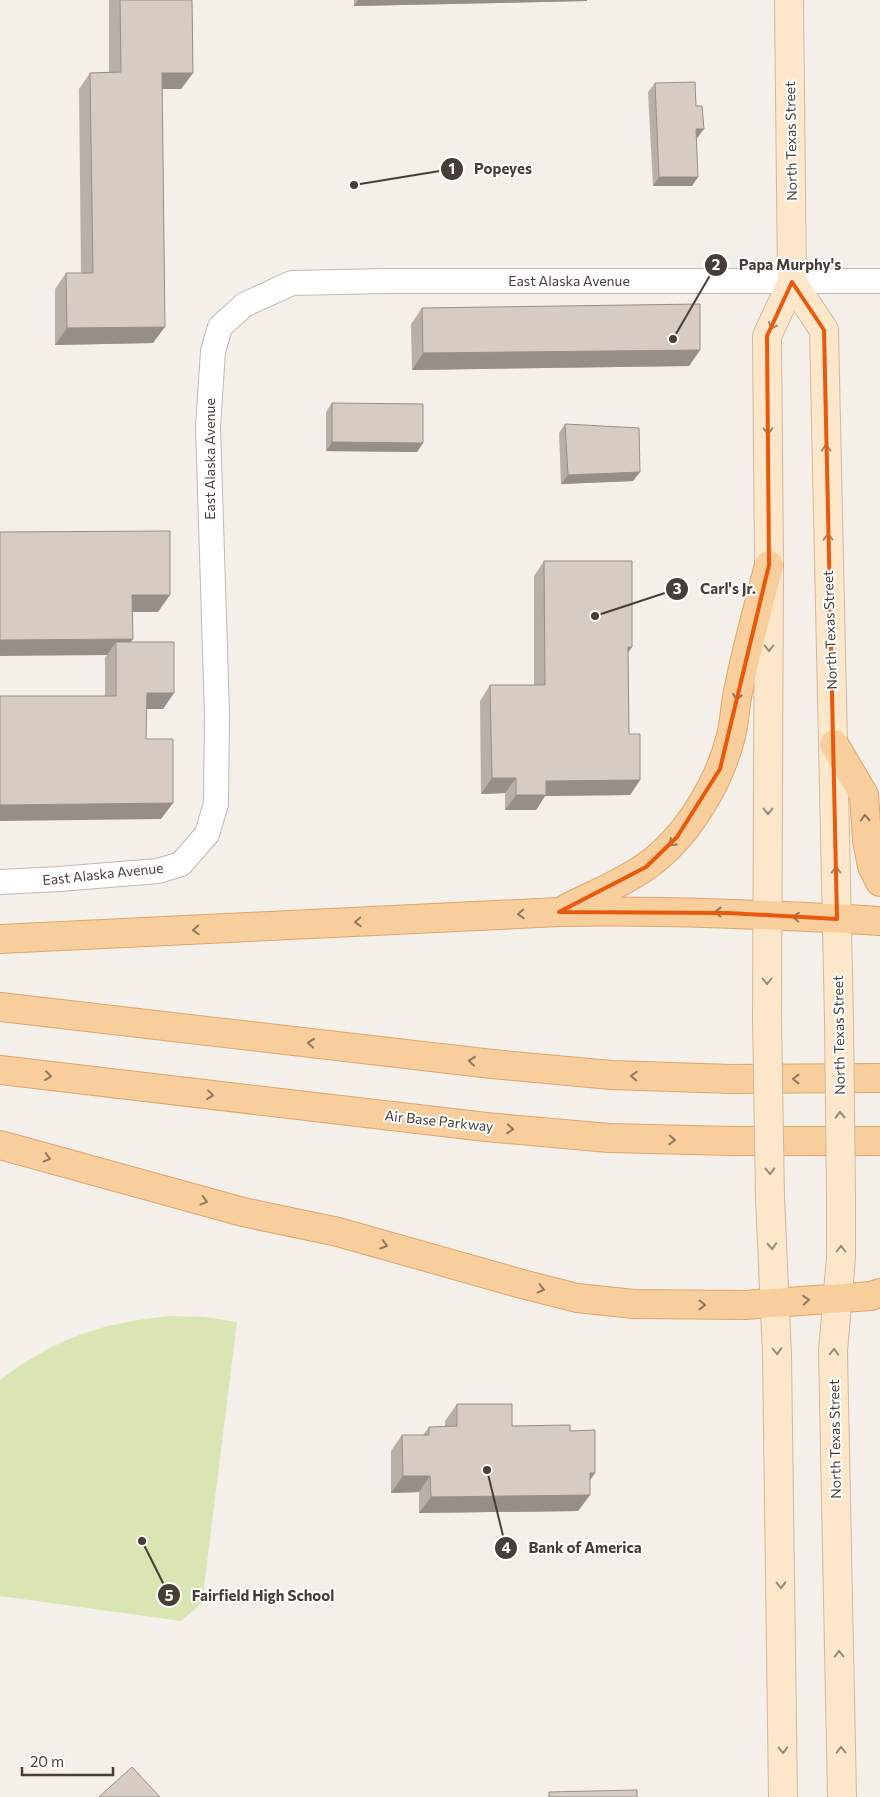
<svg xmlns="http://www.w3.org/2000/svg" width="880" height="1797" font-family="Commissioner,sans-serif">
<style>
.green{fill:#d9e6b4}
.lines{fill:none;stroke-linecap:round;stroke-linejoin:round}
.minor-casing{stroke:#c2b8af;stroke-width:26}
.secondary-casing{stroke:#d1b99b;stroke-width:30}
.primary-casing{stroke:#dea76d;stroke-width:30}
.minor{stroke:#fff;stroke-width:24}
.secondary{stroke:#fce7cb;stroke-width:28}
.primary{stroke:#f9ce9d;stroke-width:28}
.secondary-bridge-casing{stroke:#d1b99b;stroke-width:30;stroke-linecap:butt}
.secondary-bridge{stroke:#fce7cb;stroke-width:28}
.wall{fill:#baafa7}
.shaded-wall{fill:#978e88}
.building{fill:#d8cbc2;stroke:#978e88}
.oneway{stroke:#988a7a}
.oneway2{stroke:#8e7860}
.marked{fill:none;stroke:#e8590c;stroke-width:4;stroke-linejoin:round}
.labels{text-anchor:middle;stroke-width:4;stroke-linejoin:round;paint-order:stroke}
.street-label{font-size:14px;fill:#473e38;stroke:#fff}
.leader{fill:none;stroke:#473e38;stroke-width:2}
.callout-dot{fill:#473e38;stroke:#fff;stroke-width:2}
.mark-label{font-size:15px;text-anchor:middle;font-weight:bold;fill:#fff}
.callout-label{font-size:15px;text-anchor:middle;font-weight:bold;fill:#473e38;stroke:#fff;stroke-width:4;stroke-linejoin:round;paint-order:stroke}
</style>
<rect width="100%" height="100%" fill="#f4efe9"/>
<path class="green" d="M 172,1316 L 204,1317 L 237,1322 L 202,1603 L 181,1621 L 0,1596 L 0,1380 C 55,1338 103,1322 172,1316 Z"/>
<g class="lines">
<g class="minor-casing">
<path id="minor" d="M 0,882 L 59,879 L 158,871 L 181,864 L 207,834 L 216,804 L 217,713 L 208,427 L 213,351 L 220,327 L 244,305 L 292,283 L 387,281 L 880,281"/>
</g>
<g class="secondary-casing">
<g id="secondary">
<path d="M 792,282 L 824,330 L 839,1019"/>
<path d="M 767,1018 L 769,565 L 767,336 L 792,282 L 789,0"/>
<path d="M 770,1198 L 777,1355 L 783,1797"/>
<path d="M 841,1198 L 841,1257 L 833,1351 L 842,1797"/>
</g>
</g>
<g class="primary-casing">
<g id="primary">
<path d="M 834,744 L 864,795 L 867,840 L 872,866 L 880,882"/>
<path d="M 567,908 C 593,895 621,884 645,867 C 686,839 719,784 731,736 C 735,720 735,703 739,687 C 747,646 759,605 769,565"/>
<path d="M 0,939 L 559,912 C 666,910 773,915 880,921"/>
<path d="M 0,1007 L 492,1064 L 611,1075 L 732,1079 L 880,1078"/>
<path d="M 0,1070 L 486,1127 L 609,1138 L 732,1141 L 880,1141"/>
<path d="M 0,1145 L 243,1212 L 338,1232 L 522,1284 L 577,1298 L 634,1304 L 745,1305 L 871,1296 L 880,1293"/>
</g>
</g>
<use href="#minor" class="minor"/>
<use href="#secondary" class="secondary"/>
<use href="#primary" class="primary"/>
<g class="secondary-bridge-casing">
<g id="secondary-bridge">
<path d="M 767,1018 L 770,1198"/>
<path d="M 839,1019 L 841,1198"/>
</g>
</g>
<use href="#secondary-bridge" class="secondary-bridge"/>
</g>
<g class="wall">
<path d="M 109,0 L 192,0 L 193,73 L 181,89 L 162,89 L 153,343 L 55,345 L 55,289 L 66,273 L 81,273 L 79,89 L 90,73 L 109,72 Z"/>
<path d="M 354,0 L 587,0 L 587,1 L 354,6 Z"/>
<path d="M 655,83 L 704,129 L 696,138 L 692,186 L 653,186 L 648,92 Z"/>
<path d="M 422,308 L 700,350 L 689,366 L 412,370 L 411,324 Z"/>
<path d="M 332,403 L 423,443 L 417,452 L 326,451 L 326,412 Z"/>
<path d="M 565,424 L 633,481 L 561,484 L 559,433 Z"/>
<path d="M 0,532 L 158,612 L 132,612 L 133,639 L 130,642 L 174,693 L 163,709 L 146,709 L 146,739 L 161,819 L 105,696 L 105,658 L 107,655 Z"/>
<path d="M 544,561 L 628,652 L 629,734 L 640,780 L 630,795 L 545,796 L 536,810 L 505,810 L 505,793 L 481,794 L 480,701 L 490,685 L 534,685 L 534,576 Z"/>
<path d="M 457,1404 L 512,1426 L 570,1431 L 590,1480 L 590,1495 L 578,1511 L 419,1513 L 419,1492 L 391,1493 L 391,1451 L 402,1435 L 423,1435 L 429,1427 L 445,1426 L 445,1421 Z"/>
</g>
<g class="shaded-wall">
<path d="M 358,0 L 587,0 L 587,1 L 354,6 Z"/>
<path d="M 162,73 L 193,73 L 181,89 L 150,89 Z"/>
<path d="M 696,129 L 704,129 L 697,138 L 690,138 Z"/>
<path d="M 659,177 L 698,177 L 692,186 L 653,186 Z"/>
<path d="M 165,327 L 153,343 L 55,345 L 67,328 Z"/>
<path d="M 700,350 L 689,366 L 412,370 L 423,353 Z"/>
<path d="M 332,442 L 423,443 L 417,452 L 326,451 Z"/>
<path d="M 640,472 L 633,481 L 561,484 L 568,475 Z"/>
<path d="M 132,595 L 170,595 L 158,612 L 121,612 Z"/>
<path d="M 133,639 L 121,655 L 116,642 L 107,655 L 0,656 L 0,640 Z"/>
<path d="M 628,647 L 632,647 L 622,662 Z"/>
<path d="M 147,693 L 174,693 L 163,709 L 135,709 Z"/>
<path d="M 492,778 L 516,778 L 505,793 L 481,794 Z"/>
<path d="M 640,780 L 630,795 L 545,796 L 536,810 L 505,810 L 516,795 L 546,781 Z"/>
<path d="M 173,803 L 161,819 L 0,821 L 0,805 Z"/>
<path d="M 590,1473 L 595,1473 L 584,1489 Z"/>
<path d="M 403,1476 L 430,1476 L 419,1492 L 391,1493 Z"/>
<path d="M 590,1495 L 578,1511 L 419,1513 L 431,1497 Z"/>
</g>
<g class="building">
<path d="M 120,0 L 192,0 L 193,73 L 162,73 L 165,327 L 67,328 L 66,273 L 93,273 L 90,73 L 121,72 Z"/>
<path d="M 695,82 L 696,106 L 702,106 L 704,129 L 696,129 L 698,177 L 659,177 L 655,83 Z"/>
<path d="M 700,304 L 700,350 L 423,353 L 422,308 Z"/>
<path d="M 332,403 L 423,404 L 423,443 L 332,442 Z"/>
<path d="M 565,424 L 639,428 L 640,472 L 568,475 Z"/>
<path d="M 170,531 L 170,595 L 132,595 L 133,639 L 0,640 L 0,532 Z"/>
<path d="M 544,561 L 632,561 L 632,647 L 628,647 L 629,734 L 640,734 L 640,780 L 546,781 L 546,795 L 516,795 L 516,778 L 492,778 L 490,685 L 545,685 Z"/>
<path d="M 116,642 L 174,642 L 174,693 L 147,693 L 146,739 L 173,739 L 173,803 L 0,805 L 0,696 L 116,696 Z"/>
<path d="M 457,1404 L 512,1404 L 512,1426 L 570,1425 L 570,1431 L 595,1430 L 595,1473 L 590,1473 L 590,1495 L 431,1497 L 430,1476 L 403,1476 L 402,1435 L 429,1435 L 429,1427 L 457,1426 Z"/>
<path d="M 132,1767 L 160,1797 L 99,1797 Z"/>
<path d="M 637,1790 L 637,1797 L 549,1797 L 549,1792 Z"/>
</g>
<defs><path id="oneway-chevron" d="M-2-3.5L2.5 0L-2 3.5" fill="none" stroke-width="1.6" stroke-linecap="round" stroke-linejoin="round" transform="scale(1.25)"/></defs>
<g class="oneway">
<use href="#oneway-chevron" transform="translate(772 326) rotate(115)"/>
<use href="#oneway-chevron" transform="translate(768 431) rotate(89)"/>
<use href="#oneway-chevron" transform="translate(826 448) rotate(-91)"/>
<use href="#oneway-chevron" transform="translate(828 537) rotate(-91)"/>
<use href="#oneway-chevron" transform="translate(769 648) rotate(90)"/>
<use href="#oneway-chevron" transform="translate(768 811) rotate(90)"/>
<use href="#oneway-chevron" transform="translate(836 870) rotate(-91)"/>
<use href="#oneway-chevron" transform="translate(767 981) rotate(90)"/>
<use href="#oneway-chevron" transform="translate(840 1115) rotate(-91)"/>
<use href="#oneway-chevron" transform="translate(770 1171) rotate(89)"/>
<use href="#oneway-chevron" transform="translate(772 1246) rotate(87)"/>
<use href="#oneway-chevron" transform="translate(841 1249) rotate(-90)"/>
<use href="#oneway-chevron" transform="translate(777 1351) rotate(88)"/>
<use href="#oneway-chevron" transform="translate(834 1352) rotate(-88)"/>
<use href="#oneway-chevron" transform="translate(781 1585) rotate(89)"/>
<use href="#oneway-chevron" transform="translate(839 1654) rotate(-91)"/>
<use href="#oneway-chevron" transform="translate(783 1750) rotate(89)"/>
<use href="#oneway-chevron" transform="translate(841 1750) rotate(-91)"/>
</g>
<g class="oneway2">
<use href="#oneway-chevron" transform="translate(737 697) rotate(99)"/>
<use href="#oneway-chevron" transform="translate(865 818) rotate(-93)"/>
<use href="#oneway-chevron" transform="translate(672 843) rotate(137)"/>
<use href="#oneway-chevron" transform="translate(718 912) rotate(-179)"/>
<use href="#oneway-chevron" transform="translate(521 914) rotate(177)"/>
<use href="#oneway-chevron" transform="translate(796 917) rotate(-176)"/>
<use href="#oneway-chevron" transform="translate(358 922) rotate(177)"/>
<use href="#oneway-chevron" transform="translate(196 930) rotate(177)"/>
<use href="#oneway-chevron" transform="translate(311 1043) rotate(-174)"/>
<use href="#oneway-chevron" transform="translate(472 1061) rotate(-174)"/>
<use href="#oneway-chevron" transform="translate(48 1076) rotate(7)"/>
<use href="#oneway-chevron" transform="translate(634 1076) rotate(-178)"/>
<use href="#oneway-chevron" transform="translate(796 1079) rotate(180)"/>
<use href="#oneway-chevron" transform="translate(210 1095) rotate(7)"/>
<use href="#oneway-chevron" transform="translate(510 1129) rotate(5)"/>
<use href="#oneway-chevron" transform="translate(672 1140) rotate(2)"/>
<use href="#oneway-chevron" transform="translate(47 1158) rotate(15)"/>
<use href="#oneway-chevron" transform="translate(204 1201) rotate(15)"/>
<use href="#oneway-chevron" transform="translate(384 1245) rotate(16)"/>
<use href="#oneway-chevron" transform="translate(541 1289) rotate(14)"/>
<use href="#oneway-chevron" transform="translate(806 1300) rotate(-4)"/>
<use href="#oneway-chevron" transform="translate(702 1305) rotate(1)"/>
</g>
<path class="marked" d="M 792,282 L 824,330 L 837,919 L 728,913 L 559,912 L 646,867 L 677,837 L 720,769 L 769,565 L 767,336 Z"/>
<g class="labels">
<g class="street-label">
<text transform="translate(791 141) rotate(-91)" y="5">North Texas Street</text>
<text x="569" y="286">East Alaska Avenue</text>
<text transform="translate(210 459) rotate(-90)" y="5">East Alaska Avenue</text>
<text transform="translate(830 630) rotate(-92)" y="5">North Texas Street</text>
<text transform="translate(103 874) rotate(-6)" y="5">East Alaska Avenue</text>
<text transform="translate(839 1035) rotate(-91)" y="5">North Texas Street</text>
<text transform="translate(439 1121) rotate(6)" y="5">Air Base Parkway</text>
<text transform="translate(835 1439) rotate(-91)" y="5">North Texas Street</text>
</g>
</g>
<path class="leader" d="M354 185L452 169M673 339L716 265M595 616L677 589M487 1470L506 1548M142 1541L169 1595"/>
<g class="callout-dot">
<circle cx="354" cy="185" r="5"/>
<circle cx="673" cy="339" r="5"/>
<circle cx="595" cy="616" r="5"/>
<circle cx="487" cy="1470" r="5"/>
<circle cx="142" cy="1541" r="5"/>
<circle cx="452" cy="169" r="12"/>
<circle cx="716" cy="265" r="12"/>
<circle cx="677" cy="589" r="12"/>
<circle cx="506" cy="1548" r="12"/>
<circle cx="169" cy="1595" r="12"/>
</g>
<g class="mark-label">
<text x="452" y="174">1</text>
<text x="716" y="270">2</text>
<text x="677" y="594">3</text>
<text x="506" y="1553">4</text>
<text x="169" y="1601">5</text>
</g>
<g class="callout-label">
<text x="503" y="174">Popeyes</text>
<text x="790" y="270">Papa Murphy's</text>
<text x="728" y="594">Carl's Jr.</text>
<text x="585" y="1553">Bank of America</text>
<text x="263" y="1601">Fairfield High School</text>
</g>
<path d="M22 1767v8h91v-8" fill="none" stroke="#473e38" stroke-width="2.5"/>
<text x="30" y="1767" font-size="15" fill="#473e38" stroke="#ffffff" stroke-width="4" paint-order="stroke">20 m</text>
</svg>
